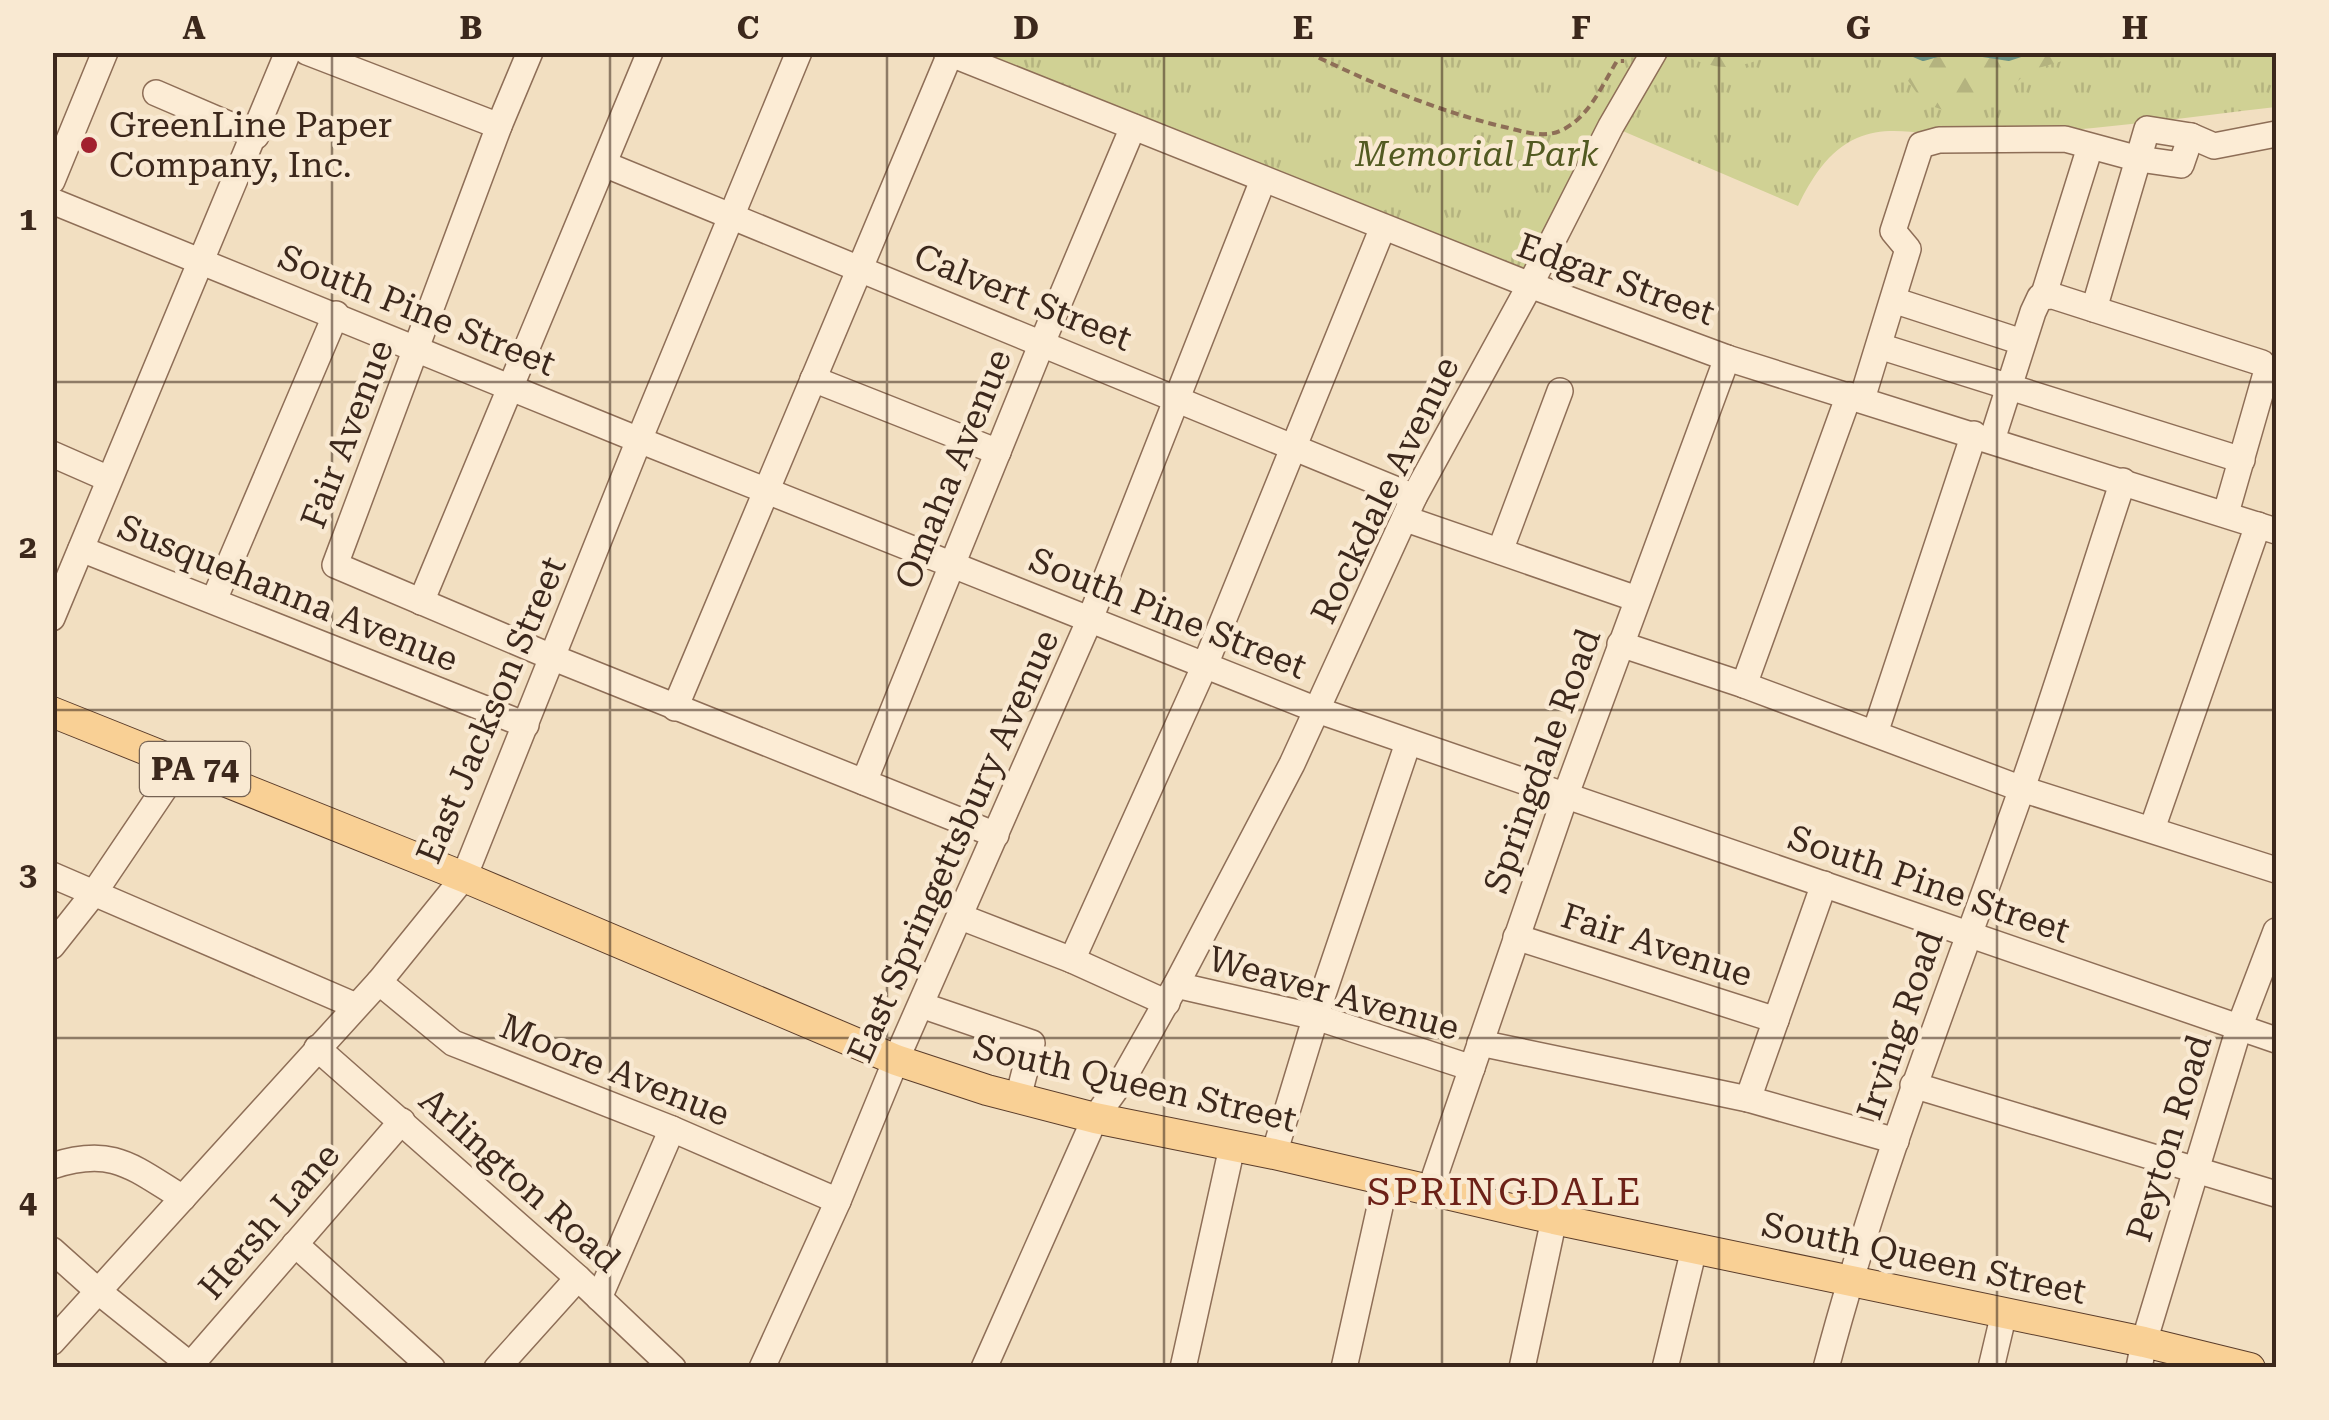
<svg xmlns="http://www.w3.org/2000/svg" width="2329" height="1420" font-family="'Roboto Serif',serif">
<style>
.grass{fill:url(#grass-tufts)}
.forest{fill:url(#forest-firs)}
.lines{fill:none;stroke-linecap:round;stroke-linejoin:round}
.stream{stroke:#6a9385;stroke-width:6}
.minor-casing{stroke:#8e6e57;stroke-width:28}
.major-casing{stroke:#5b3d2b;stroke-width:32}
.path{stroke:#8e6e57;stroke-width:4;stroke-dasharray:8 5;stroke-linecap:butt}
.minor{stroke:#fcecd5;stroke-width:25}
.major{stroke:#f9d095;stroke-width:30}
.grid{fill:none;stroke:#3c281c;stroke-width:2.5;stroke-opacity:0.55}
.poi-dot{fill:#a2212f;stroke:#f9e9d2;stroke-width:4}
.labels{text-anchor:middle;stroke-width:9;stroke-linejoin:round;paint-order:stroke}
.shield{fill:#f9e9d2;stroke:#756253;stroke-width:2.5}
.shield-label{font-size:32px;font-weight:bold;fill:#3c281c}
.poi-label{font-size:35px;fill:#3c281c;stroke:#f9e9d2;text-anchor:start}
.park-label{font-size:35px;font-style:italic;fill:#525a21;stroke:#f9e9d2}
.street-label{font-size:35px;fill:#3c281c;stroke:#f9e9d2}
.neighbourhood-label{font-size:38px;letter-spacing:2.5px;fill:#6d2118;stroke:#f9e9d2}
.neatline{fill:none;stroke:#3c281c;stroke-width:4}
.grid-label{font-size:32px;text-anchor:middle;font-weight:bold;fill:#3c281c}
</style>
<defs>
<pattern id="grass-tufts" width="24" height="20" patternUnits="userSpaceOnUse" patternTransform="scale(2.5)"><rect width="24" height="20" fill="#d0d194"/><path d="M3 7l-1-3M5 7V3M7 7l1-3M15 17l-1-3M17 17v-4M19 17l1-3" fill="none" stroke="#b4b37f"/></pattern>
<pattern id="forest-firs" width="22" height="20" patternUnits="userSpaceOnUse" patternTransform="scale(2.5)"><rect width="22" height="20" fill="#d0d194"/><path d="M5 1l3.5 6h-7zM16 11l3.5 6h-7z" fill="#b4b37f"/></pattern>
</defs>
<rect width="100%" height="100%" fill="#f2dfc1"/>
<path class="grass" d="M 2276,52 L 2276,107 C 2173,119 2068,134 1963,136 C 1928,137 1891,123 1857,138 C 1828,151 1811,179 1798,206 L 1611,126 L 1530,285 L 946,53 Z"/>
<g class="forest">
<path d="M 1678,53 L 1678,52 L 1779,53 C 1733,69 1724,74 1678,53 Z"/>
<path d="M 1880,53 L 1880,52 L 2179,53 L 2069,59 L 2032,70 L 1994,99 L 1959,116 L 1924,103 L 1891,57 Z"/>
</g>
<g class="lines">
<g class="stream">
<path d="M 1909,52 L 1923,58 L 1944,52"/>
<path d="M 1970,52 L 2009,58 L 2027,52"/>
</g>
<g class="minor-casing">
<g id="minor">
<path d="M 307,52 L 499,126"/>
<path d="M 530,52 L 499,126 L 335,565 L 554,658 L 996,835"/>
<path d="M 946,52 L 1530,285 L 1727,358 L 2276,531"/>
<path d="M 156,93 L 256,136"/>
<path d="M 604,164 L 1414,497"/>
<path d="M 52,181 L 105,52"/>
<path d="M 52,201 L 639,440 L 1317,710 L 2276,1040"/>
<path d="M 2044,294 L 2090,147"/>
<path d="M 1893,300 L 2022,342"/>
<path d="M 2094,309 L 2147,129 L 2191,136 L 2214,146 L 2276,134"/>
<path d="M 1879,346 L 2242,460"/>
<path d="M 813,379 L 998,452"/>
<path d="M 1862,399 L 1908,249 L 1893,231 L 1921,145 L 1939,140 L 2065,139 L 2139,159 L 2181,165 L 2191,136"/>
<path d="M 1992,440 L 2033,312 L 2040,297 L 2053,296 L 2262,363 L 2267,370 L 2226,513"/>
<path d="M 52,454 L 109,479"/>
<path d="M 1406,519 L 1637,599"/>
<path d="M 81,549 L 526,725"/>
<path d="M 1500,551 L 1560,391"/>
<path d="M 214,600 L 336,314"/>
<path d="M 421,602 L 650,52"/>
<path d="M 52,618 L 288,52"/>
<path d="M 1620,644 L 1744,685 L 2022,789 L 2276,870"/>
<path d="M 1744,685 L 1849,395"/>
<path d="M 675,708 L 950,54"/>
<path d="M 1875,733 L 1974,434"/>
<path d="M 864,782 L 1042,343 L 1133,127"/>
<path d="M 2152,829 L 2258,525"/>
<path d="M 52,875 L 356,1006"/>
<path d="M 961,917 L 1072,960 L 1167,1003"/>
<path d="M 1516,937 L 1776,1020"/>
<path d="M 52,946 L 94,893 L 181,764"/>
<path d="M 1072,960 L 1205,665 L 1383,227"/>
<path d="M 379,982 L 453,1043 L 672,1129 L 838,1201"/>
<path d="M 1176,985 L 1316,1017 L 1472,1068"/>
<path d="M 921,1005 L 1032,1043 L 1018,1098"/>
<path d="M 1480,1043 L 1748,1099 L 1896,1141"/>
<path d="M 317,1048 L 578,1278 L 673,1368"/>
<path d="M 1913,1085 L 2276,1194"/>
<path d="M 1748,1099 L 1824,884"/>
<path d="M 1274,1154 L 1319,1006 L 1408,743"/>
<path d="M 52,1166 C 113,1146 132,1167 183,1198"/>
<path d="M 1430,1190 L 1565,797 L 1727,358"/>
<path d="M 295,1244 L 432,1368"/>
<path d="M 52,1250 L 99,1292 L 194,1368"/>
<path d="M 599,1298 L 672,1129"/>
<path d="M 52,1342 L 379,982 L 464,877 L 639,440 L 799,52"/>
<path d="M 188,1368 L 402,1121"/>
<path d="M 497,1368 L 578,1278"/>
<path d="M 762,1368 L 838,1201 L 896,1060 L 1090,619 L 1263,180"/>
<path d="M 984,1368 L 1095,1118 L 1123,1079 L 1176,985 L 1292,764 L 1414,497 L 1530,285 L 1611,126 L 1654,52"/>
<path d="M 1183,1368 L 1232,1147"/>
<path d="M 1344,1368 L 1386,1180"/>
<path d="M 1522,1368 L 1554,1219"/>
<path d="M 1665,1368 L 1694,1249"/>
<path d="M 1826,1368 C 1878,1171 1953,983 2021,791 C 2057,689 2089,584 2123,481"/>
<path d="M 1991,1368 L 2004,1313"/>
<path d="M 2139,1368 L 2144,1342 L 2239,1028 L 2276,931"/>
</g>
</g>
<g class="major-casing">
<path id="major" d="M 52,712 L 464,877 L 896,1060 L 987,1090 L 1095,1118 L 1274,1154 L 1554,1219 L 2144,1342 L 2250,1368"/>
</g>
<path class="path" d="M 1307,52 C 1371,83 1432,109 1500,126 C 1519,130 1541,139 1560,131 C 1589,118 1601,87 1617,61 L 1624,61"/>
<use href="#minor" class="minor"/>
<use href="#major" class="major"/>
</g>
<path class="grid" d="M 332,52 L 332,1368M 610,52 L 610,1368M 887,52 L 887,1368M 1164,52 L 1164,1368M 1442,52 L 1442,1368M 1719,52 L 1719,1368M 1997,52 L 1997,1368M 52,382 L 2276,382M 52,710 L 2276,710M 52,1038 L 2276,1038"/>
<circle class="poi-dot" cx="89" cy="145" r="10"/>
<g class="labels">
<rect class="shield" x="140" y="742" width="110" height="54" rx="8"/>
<g class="shield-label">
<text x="195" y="780">PA 74</text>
</g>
<g class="poi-label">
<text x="109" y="137">GreenLine Paper<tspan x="109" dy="40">Company, Inc.</tspan></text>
</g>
<g class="park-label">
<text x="1477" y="166">Memorial Park</text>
</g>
<g class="street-label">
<text transform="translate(1616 279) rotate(20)" y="12">Edgar Street</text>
<text transform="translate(1023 297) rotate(22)" y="12">Calvert Street</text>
<text transform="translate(417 310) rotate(22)" y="12">South Pine Street</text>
<text transform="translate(347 434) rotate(-69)" y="12">Fair Avenue</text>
<text transform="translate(953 469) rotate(-68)" y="12">Omaha Avenue</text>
<text transform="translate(1385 490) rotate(-64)" y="12">Rockdale Avenue</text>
<text transform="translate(288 593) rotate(22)" y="12">Susquehanna Avenue</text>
<text transform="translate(1168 613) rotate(22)" y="12">South Pine Street</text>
<text transform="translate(491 710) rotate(-67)" y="12">East Jackson Street</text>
<text transform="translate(1542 761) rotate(-70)" y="12">Springdale Road</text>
<text transform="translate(953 846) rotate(-66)" y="12">East Springettsbury Avenue</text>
<text transform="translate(1929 884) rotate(19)" y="12">South Pine Street</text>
<text transform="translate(1657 945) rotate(18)" y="12">Fair Avenue</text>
<text transform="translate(1334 993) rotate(16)" y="12">Weaver Avenue</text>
<text transform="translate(1900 1025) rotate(-71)" y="12">Irving Road</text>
<text transform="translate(615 1070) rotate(22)" y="12">Moore Avenue</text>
<text transform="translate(1135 1083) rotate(13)" y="12">South Queen Street</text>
<text transform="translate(2169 1138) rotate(-73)" y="12">Peyton Road</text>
<text transform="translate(520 1180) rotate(42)" y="12">Arlington Road</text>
<text transform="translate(269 1221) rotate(-49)" y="12">Hersh Lane</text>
<text transform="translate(1924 1258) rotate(12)" y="12">South Queen Street</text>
</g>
<g class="neighbourhood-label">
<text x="1505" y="1205">SPRINGDALE</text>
</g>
</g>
<rect width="2329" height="1420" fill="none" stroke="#f9e9d2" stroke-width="110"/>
<rect x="55" y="55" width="2219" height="1310" class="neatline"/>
<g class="grid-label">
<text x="194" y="39">A</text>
<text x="471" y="39">B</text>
<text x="748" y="39">C</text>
<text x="1026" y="39">D</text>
<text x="1303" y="39">E</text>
<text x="1581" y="39">F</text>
<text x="1858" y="39">G</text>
<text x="2135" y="39">H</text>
<text x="28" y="230">1</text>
<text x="28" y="558">2</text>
<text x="28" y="885">3</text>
<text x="28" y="1213">4</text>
</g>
</svg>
